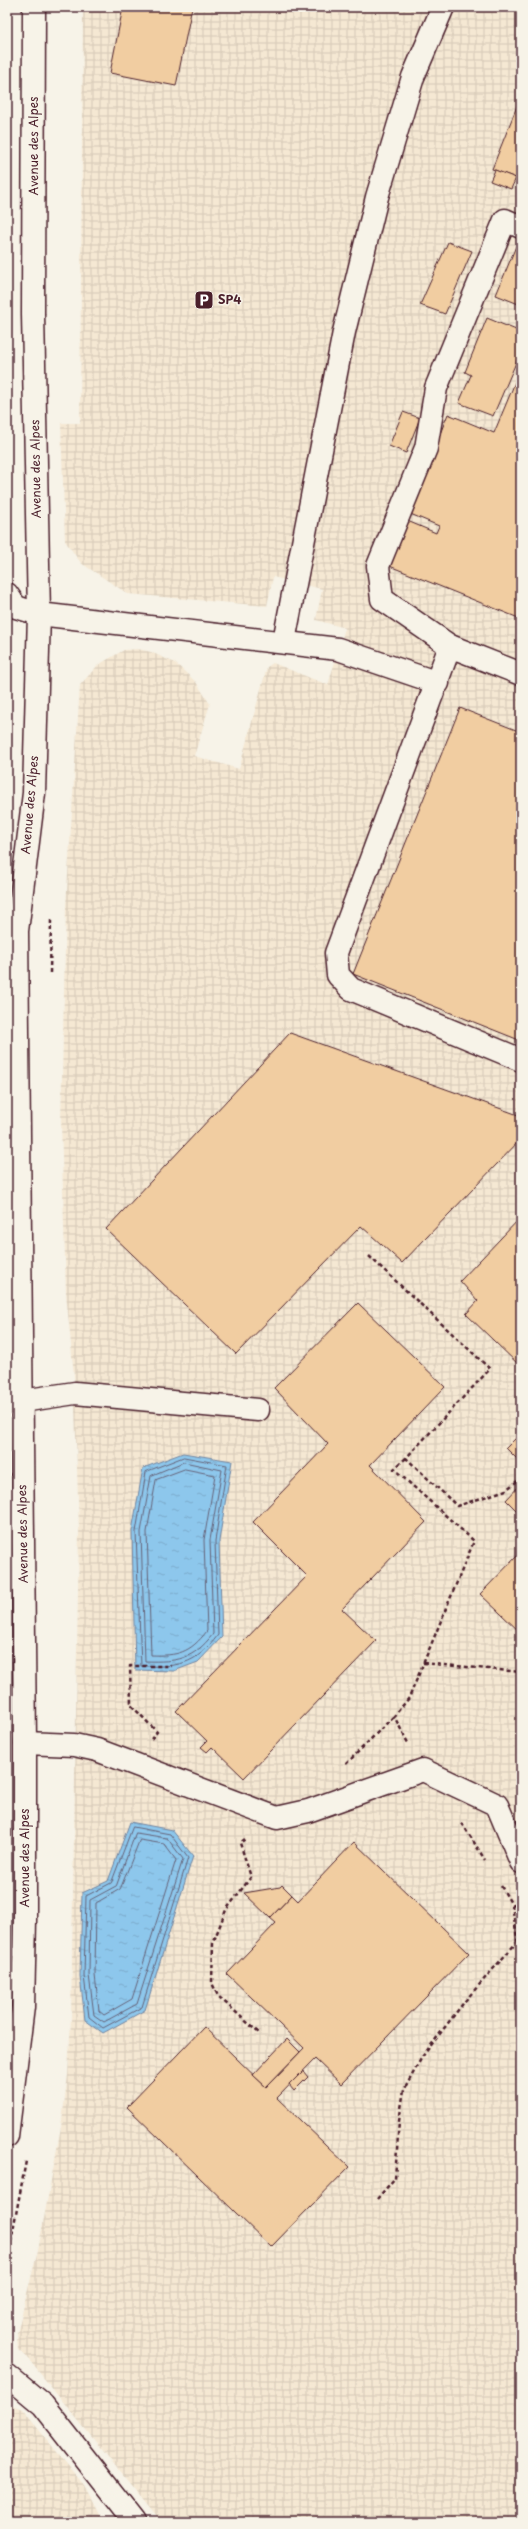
<svg xmlns="http://www.w3.org/2000/svg" width="528" height="2529" font-family="'Playpen Sans',sans-serif">
<style>
.industrial{fill:url(#industrial-grid)}
.water{fill:url(#water-ripples);stroke:#72849f}
.lines{fill:none;stroke-linecap:round;stroke-linejoin:round}
.shore{stroke:#656278;stroke-width:1}
.building{fill:#f1cda1;stroke:#4a1f2b}
.minor-casing{stroke:#4a1f2b;stroke-width:25}
.major-casing{stroke:#4a1f2b;stroke-width:25}
.path{stroke:#4a1f2b;stroke-width:2.5;stroke-dasharray:4 3;stroke-linecap:butt}
.minor{stroke:#f7f3e8;stroke-width:22}
.major{stroke:#f7f3e8;stroke-width:22}
.labels{text-anchor:middle;stroke-width:3;stroke-linejoin:round;paint-order:stroke}
.street-label{font-size:12px;fill:#4a1f2b;stroke:#f7f3e8}
.poi-label{font-size:12px;font-weight:bold;fill:#4a1f2b;stroke:#f7f3e8;text-anchor:start}
</style>
<defs>
<pattern id="industrial-grid" width="8" height="8" patternUnits="userSpaceOnUse"><rect width="8" height="8" fill="#f5e8d3"/><path d="M0 4h8M4 0v8" fill="none" stroke="#d4c7b5"/></pattern>
<pattern id="water-ripples" width="26" height="14" patternUnits="userSpaceOnUse"><rect width="26" height="14" fill="#8dc7ec"/><path d="M2 4q2-2 4 0t4 0M15 11q2-2 4 0t4 0" fill="none" stroke="#7baacb"/></pattern>
</defs>
<rect width="100%" height="100%" fill="#f7f3e8"/>
<filter id="ink" filterUnits="userSpaceOnUse"><feTurbulence type="fractalNoise" baseFrequency=".025" numOctaves="2"/><feDisplacementMap in="SourceGraphic" scale="8" xChannelSelector="R" yChannelSelector="G"/><feConvolveMatrix kernelMatrix="1 2 1 2 8 2 1 2 1" color-interpolation-filters="sRGB"/></filter>
<g filter="url(#ink)">
<g class="industrial">
<path d="M 83,7 L 521,7 L 521,2522 L 161,2522 L 29,2360 L 18,2350 L 17,2333 L 38,2250 L 61,2127 L 68,2075 L 71,2018 L 79,1530 L 74,1376 L 66,1293 L 61,1122 L 66,906 L 80,685 L 98,665 L 124,650 L 138,649 L 151,652 L 175,663 L 196,682 L 210,704 L 194,756 L 239,769 L 267,667 L 273,663 L 328,685 L 345,628 L 316,620 L 322,589 L 273,577 L 267,606 L 128,594 L 81,563 L 65,541 L 61,423 L 80,423 Z"/>
<path d="M 7,2403 L 22,2409 L 83,2484 L 103,2522 L 7,2522 Z"/>
</g>
<g class="water">
<path d="M 183,1453 L 232,1461 L 219,1541 L 222,1637 L 198,1662 L 174,1671 L 135,1670 L 132,1531 L 143,1468 Z"/>
<path d="M 130,1822 L 172,1830 L 193,1856 L 145,2010 L 103,2033 L 85,2020 L 80,1976 L 82,1893 L 108,1881 Z"/>
</g>
<g class="lines">
<g class="shore">
<path d="M 184,1457 L 227,1465 L 215,1541 L 218,1635 C 195,1666 177,1667 141,1666 L 136,1532 L 146,1472 Z"/>
<path d="M 184,1462 L 222,1470 L 210,1540 L 213,1634 C 193,1660 177,1662 145,1661 L 141,1532 L 151,1476 Z"/>
<path d="M 185,1469 L 215,1475 L 204,1540 L 207,1631 C 190,1653 178,1656 151,1655 L 147,1532 L 156,1480 Z"/>
<path d="M 133,1827 L 170,1834 L 188,1858 L 142,2007 L 103,2028 L 89,2017 L 84,1976 L 86,1896 L 111,1883 Z"/>
<path d="M 136,1833 L 167,1838 L 183,1859 L 137,2004 L 104,2022 L 94,2015 L 89,1975 L 90,1900 L 116,1886 Z"/>
<path d="M 140,1840 L 164,1844 L 176,1860 L 132,1999 L 104,2015 L 99,2011 L 95,1975 L 96,1903 L 120,1889 Z"/>
</g>
</g>
<g class="building">
<path d="M 123,7 L 192,7 L 176,86 L 110,73 Z"/>
<path d="M 521,96 L 521,180 L 492,169 Z"/>
<path d="M 495,170 L 516,178 L 511,189 L 490,181 Z"/>
<path d="M 448,242 L 472,251 L 445,314 L 420,305 Z"/>
<path d="M 516,246 L 521,249 L 521,305 L 496,295 Z"/>
<path d="M 487,318 L 521,332 L 521,351 L 493,416 L 459,403 L 471,375 L 465,372 Z"/>
<path d="M 521,368 L 521,619 L 387,565 L 405,520 L 436,533 L 439,526 L 408,513 L 448,414 L 494,433 Z"/>
<path d="M 403,412 L 420,418 L 406,453 L 389,446 Z"/>
<path d="M 460,708 L 521,732 L 521,1035 L 519,1040 L 353,974 Z"/>
<path d="M 290,1033 L 521,1116 L 521,1139 L 402,1263 L 361,1226 L 236,1354 L 106,1229 Z"/>
<path d="M 521,1217 L 521,1367 L 466,1314 L 478,1301 L 460,1281 Z"/>
<path d="M 358,1303 L 445,1387 L 370,1465 L 426,1522 L 342,1609 L 376,1641 L 244,1778 L 212,1747 L 207,1752 L 201,1747 L 207,1741 L 176,1711 L 307,1576 L 253,1522 L 328,1444 L 274,1388 Z"/>
<path d="M 521,1433 L 521,1463 L 506,1448 Z"/>
<path d="M 521,1484 L 521,1515 L 506,1500 Z"/>
<path d="M 521,1552 L 521,1633 L 480,1594 Z"/>
<path d="M 354,1842 L 469,1953 L 341,2084 L 315,2059 L 277,2098 L 349,2167 L 271,2247 L 127,2107 L 204,2027 L 266,2087 L 304,2048 L 227,1974 L 276,1923 L 270,1918 L 292,1895 L 298,1901 Z"/>
<path d="M 282,1885 L 292,1895 L 270,1918 L 244,1893 L 280,1887 Z"/>
<path d="M 287,2039 L 300,2052 L 266,2087 L 253,2075 Z"/>
<path d="M 303,2071 L 308,2077 L 294,2091 L 289,2085 Z"/>
</g>
<g class="lines">
<g class="minor-casing">
<g id="minor">
<path d="M 7,594 L 16,607 L 39,614 L 338,649 L 438,683"/>
<path d="M 284,641 L 344,332 L 377,197 L 413,77 L 443,7"/>
<path d="M 450,646 L 382,599 L 378,566 L 426,448 L 436,388 L 505,220 L 521,227"/>
<path d="M 521,674 L 450,646 L 336,953 L 338,975 L 351,989 L 521,1060"/>
<path d="M 22,1401 L 75,1393 L 258,1410"/>
<path d="M 25,1743 L 74,1745 L 97,1750 L 277,1818 L 308,1811 L 423,1770 L 497,1805 L 521,1862"/>
<path d="M 7,2375 L 43,2405 L 135,2522"/>
</g>
</g>
<g class="major-casing">
<path id="major" d="M 7,2136 L 23,2007 L 25,1921 L 25,1743 L 17,931 L 34,793 L 39,614 L 33,314 L 34,7"/>
</g>
<g class="path">
<path d="M 50,973 L 51,920"/>
<path d="M 369,1256 L 490,1369 L 406,1458 L 457,1506 L 506,1490 L 521,1478"/>
<path d="M 406,1458 L 394,1469 L 474,1541 L 409,1698 L 394,1716 L 408,1743"/>
<path d="M 423,1663 L 521,1672"/>
<path d="M 151,1739 L 157,1732 L 131,1705 L 130,1666 L 171,1666"/>
<path d="M 346,1764 L 394,1716"/>
<path d="M 462,1823 L 485,1860"/>
<path d="M 245,1839 L 240,1843 L 251,1877 L 226,1910 L 213,1943 L 212,1983 L 218,1996 L 260,2034"/>
<path d="M 501,1886 L 512,1905 L 521,1964"/>
<path d="M 512,1905 L 521,1901"/>
<path d="M 377,2199 L 395,2178 L 399,2121 L 404,2090 L 422,2057 L 465,2001 L 516,1943"/>
<path d="M 7,2262 L 26,2161"/>
</g>
<use href="#minor" class="minor"/>
<use href="#major" class="major"/>
</g>
</g>
<defs>
<g id="parking-square" transform="scale(1)"><rect x="-9" y="-9" width="18" height="18" rx="4" fill="#4a1f2b" stroke="#f7f3e8"/><path d="M-3.5-5.5H1a3.5 3.5 0 0 1 0 7H-1V5.5H-3.5ZM-1-3.4V-.6H.8a1.4 1.4 0 0 0 0-2.8Z" fill="#fff"/></g>
</defs>
<g fill-rule="evenodd">
<use href="#parking-square" x="204" y="300"/>
</g>
<g class="labels">
<g class="street-label">
<text transform="translate(34 146) rotate(-90)" y="4">Avenue des Alpes</text>
<text transform="translate(36 469) rotate(-91)" y="4">Avenue des Alpes</text>
<text transform="translate(30 805) rotate(-85)" y="4">Avenue des Alpes</text>
<text transform="translate(23 1534) rotate(-91)" y="4">Avenue des Alpes</text>
<text transform="translate(25 1858) rotate(-90)" y="4">Avenue des Alpes</text>
</g>
<g class="poi-label">
<text x="218" y="304">SP4</text>
</g>
</g>
<rect width="528" height="2529" fill="none" stroke="#f7f3e8" stroke-width="24"/>
<rect x="12" y="12" width="504" height="2505" fill="none" stroke="#4a1f2b" stroke-width="1.5" filter="url(#ink)"/>
</svg>
